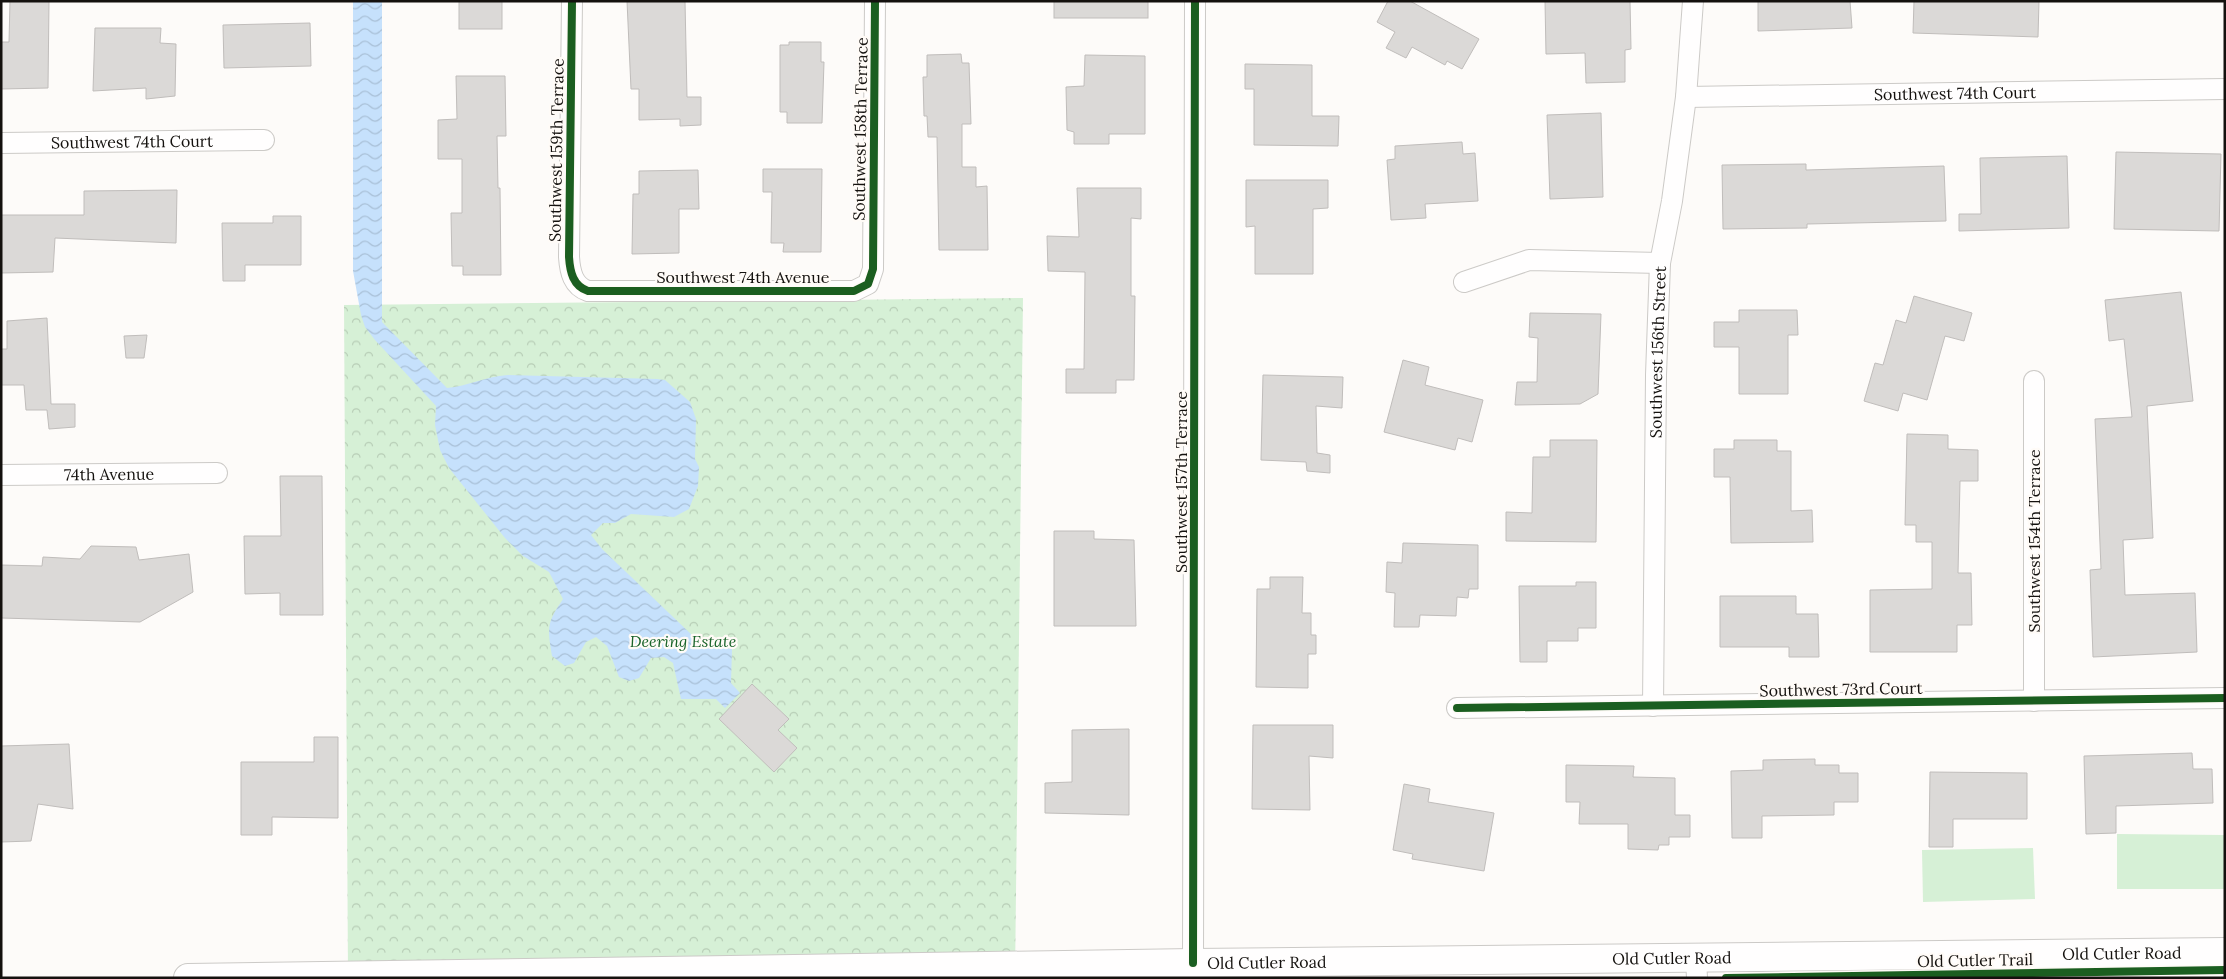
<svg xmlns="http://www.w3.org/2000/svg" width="2226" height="979" font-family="Lora,serif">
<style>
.green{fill:#d6f0d6}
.park{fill:url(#park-crowns)}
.water{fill:url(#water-waves)}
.building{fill:#dbd9d7;stroke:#c0bdbb}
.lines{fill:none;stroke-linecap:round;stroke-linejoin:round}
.minor-casing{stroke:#cccac7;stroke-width:22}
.secondary-casing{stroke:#cccac7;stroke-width:30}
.minor{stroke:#fffefe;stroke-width:20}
.secondary{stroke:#fffefe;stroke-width:28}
.cycleway-casing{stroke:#fffbf7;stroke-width:11}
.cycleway{stroke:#1b5e20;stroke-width:8}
.labels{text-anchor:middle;stroke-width:4.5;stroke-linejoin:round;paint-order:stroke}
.street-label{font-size:16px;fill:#14110e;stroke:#fffbf7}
.park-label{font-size:16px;font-style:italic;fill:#196329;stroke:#fffbf7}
</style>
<defs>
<pattern id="park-crowns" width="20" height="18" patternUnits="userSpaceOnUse" patternTransform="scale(1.25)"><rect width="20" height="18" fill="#d6f0d6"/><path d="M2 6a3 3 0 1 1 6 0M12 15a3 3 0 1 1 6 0" fill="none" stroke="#b7cdb6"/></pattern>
<pattern id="water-waves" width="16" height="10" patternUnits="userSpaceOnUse" patternTransform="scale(1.25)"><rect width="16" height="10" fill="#c6e1fc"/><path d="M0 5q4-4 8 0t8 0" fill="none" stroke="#a9c0d7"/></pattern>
</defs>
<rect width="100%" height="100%" fill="#fdfbf9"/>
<g class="green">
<path d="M 2117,834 L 2225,835 L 2225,889 L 2117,889 Z"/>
<path d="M 2033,848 L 2035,899 L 1923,902 L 1922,850 Z"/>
</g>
<path class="park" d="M 1023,298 L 1015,978 L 348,978 L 344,305 Z"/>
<path class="water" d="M 353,1 L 382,1 L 382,322 L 447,388 C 468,386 484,377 508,375 L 657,379 L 665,380 L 690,402 L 696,419 L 695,459 L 699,467 L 698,486 L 689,509 L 674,517 L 631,514 L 615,523 L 603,523 L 591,535 L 602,549 L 693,636 L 708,645 L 732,649 L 731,683 L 740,693 L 725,708 L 716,699 L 681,699 L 673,663 L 664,657 L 651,658 L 639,678 L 629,681 L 619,677 L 607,646 L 596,637 L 586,642 L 574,663 L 565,666 L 552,656 C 547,626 547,623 563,599 L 549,572 L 523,556 L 505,538 L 449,468 L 440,450 L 435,425 L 436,406 L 375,340 L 365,327 L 361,315 L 353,271 Z"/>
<g class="building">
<path d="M 10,1 L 49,1 L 48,88 L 1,89 L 1,42 L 9,42 Z"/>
<rect x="459" y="1" width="43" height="28"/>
<path d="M 627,1 L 685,1 L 687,97 L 701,97 L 701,125 L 680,126 L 680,119 L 639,120 L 639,89 L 631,89 Z"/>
<rect x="1054" y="1" width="94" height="17"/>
<path d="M 1388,1 L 1410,1 L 1479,39 L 1462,69 L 1447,61 L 1445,65 L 1412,47 L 1406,58 L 1386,48 L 1395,32 L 1377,22 Z"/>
<path d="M 1545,1 L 1630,1 L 1631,49 L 1625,50 L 1625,82 L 1586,83 L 1585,53 L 1546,54 Z"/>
<path d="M 1758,1 L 1850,1 L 1852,28 L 1758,31 Z"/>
<path d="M 1914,1 L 2039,1 L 2038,37 L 1913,33 Z"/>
<path d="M 310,23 L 311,66 L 224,68 L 223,25 Z"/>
<path d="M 95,28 L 161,28 L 160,43 L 176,44 L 175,96 L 146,99 L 146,88 L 93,91 Z"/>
<path d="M 789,42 L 821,42 L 821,62 L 824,62 L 822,123 L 787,123 L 787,112 L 780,112 L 780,45 L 789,45 Z"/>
<path d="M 961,54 L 962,63 L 969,63 L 971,124 L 962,124 L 962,167 L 976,167 L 976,187 L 987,186 L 988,250 L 939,250 L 937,137 L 928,137 L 927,116 L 924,116 L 923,77 L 927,77 L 927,55 Z"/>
<path d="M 1085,55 L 1145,56 L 1145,134 L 1109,134 L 1109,144 L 1074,144 L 1074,132 L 1067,130 L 1066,87 L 1084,86 Z"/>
<path d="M 1245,64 L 1312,65 L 1312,116 L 1339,116 L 1338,146 L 1254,145 L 1254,89 L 1245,89 Z"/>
<path d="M 456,76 L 505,76 L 506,136 L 497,136 L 498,188 L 500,188 L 501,275 L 463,275 L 463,266 L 452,266 L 451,213 L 462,213 L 462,159 L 438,159 L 438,120 L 457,119 Z"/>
<path d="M 1601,113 L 1603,197 L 1550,199 L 1547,115 Z"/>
<path d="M 1462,142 L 1463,154 L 1475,153 L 1478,201 L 1425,204 L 1426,218 L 1391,220 L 1387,160 L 1395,159 L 1395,146 Z"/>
<path d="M 2116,152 L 2221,154 L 2219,231 L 2114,229 Z"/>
<path d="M 2067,156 L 2069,228 L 1959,231 L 1959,214 L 1981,214 L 1980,158 Z"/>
<path d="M 1806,164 L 1806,170 L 1944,166 L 1946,221 L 1807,224 L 1807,228 L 1723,229 L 1722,165 Z"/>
<path d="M 763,169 L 822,169 L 821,252 L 783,252 L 784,243 L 771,243 L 772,192 L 763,192 Z"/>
<path d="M 698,170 L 699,209 L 679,209 L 679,253 L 632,254 L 633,194 L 639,194 L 639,171 Z"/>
<path d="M 1246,180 L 1328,180 L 1328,208 L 1313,209 L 1313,274 L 1255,274 L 1255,226 L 1246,227 Z"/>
<path d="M 1077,188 L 1141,188 L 1141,219 L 1131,218 L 1131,296 L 1135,296 L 1134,380 L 1116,380 L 1116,393 L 1066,393 L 1066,369 L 1084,369 L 1085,272 L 1048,271 L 1047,236 L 1079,237 Z"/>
<path d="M 177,190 L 176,243 L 55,238 L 53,272 L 1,273 L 1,215 L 84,215 L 84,191 Z"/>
<path d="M 273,216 L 301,216 L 301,265 L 245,265 L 245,281 L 223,281 L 222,223 L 273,223 Z"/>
<path d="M 2181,292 L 2193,401 L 2147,406 L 2153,538 L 2123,540 L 2125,595 L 2195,593 L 2197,652 L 2093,657 L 2090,570 L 2101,569 L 2095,419 L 2132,417 L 2124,339 L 2109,341 L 2105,300 Z"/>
<path d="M 1914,296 L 1972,313 L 1964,341 L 1945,336 L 1927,400 L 1903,393 L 1898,411 L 1864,401 L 1875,363 L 1883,365 L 1896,320 L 1906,323 Z"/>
<path d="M 1739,310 L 1797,310 L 1798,335 L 1788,335 L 1788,394 L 1739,394 L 1739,347 L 1714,347 L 1714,322 L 1739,322 Z"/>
<path d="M 1530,313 L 1601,314 L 1598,394 L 1580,404 L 1515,405 L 1517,382 L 1537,382 L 1538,338 L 1529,337 Z"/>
<path d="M 47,318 L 51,404 L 75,404 L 75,427 L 49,429 L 47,410 L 26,410 L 24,385 L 1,385 L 1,349 L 7,349 L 7,321 Z"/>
<path d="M 147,335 L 144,358 L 126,358 L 124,336 Z"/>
<path d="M 1403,360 L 1429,367 L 1425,385 L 1483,400 L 1472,442 L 1458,438 L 1455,450 L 1384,432 Z"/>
<path d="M 1263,375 L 1343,377 L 1342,408 L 1316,406 L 1317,453 L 1330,455 L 1330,473 L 1307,471 L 1306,462 L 1261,460 Z"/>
<path d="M 1907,434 L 1948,435 L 1948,449 L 1978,450 L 1978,481 L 1960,481 L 1958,573 L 1971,573 L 1972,625 L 1957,625 L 1957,652 L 1870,652 L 1870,590 L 1932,589 L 1932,542 L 1916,542 L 1916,525 L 1905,525 Z"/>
<path d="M 1550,440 L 1597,440 L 1596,542 L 1506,541 L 1506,512 L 1532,513 L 1533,457 L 1550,457 Z"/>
<path d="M 1734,440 L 1777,440 L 1777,451 L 1791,451 L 1791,511 L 1812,510 L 1813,542 L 1731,543 L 1730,477 L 1714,477 L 1714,449 L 1734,449 Z"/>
<path d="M 280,476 L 322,476 L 323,615 L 280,615 L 280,593 L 245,594 L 244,536 L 281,536 Z"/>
<path d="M 1054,531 L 1094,531 L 1094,539 L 1134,540 L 1136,626 L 1054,626 Z"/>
<path d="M 1403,543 L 1478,545 L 1478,589 L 1469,589 L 1468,598 L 1457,597 L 1456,616 L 1420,615 L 1419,627 L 1394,627 L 1395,593 L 1386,592 L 1387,562 L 1402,563 Z"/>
<path d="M 91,546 L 136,547 L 139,560 L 189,554 L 193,592 L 140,622 L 1,618 L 1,565 L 42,566 L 43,557 L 80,559 Z"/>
<path d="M 1270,577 L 1303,577 L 1302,613 L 1311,613 L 1311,635 L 1316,635 L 1316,654 L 1308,654 L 1308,688 L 1256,687 L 1257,589 L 1270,589 Z"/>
<path d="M 1576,582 L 1596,582 L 1596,628 L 1578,628 L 1578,641 L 1547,641 L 1547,662 L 1520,662 L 1519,586 L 1576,586 Z"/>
<path d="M 1720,596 L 1796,596 L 1796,614 L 1818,614 L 1819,657 L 1789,657 L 1789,647 L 1720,647 Z"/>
<path d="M 752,684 L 789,719 L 778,730 L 797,748 L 774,772 L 719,719 Z"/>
<path d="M 1253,725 L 1333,725 L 1333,758 L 1309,756 L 1310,810 L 1252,809 Z"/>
<path d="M 1129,729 L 1129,815 L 1045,813 L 1045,783 L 1072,782 L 1072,730 Z"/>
<path d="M 314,737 L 338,737 L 338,818 L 272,817 L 272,835 L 241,835 L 241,762 L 314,762 Z"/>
<path d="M 69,744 L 73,809 L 38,804 L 31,841 L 1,842 L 1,746 Z"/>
<path d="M 2192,753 L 2193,769 L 2212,769 L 2213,803 L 2116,806 L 2116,833 L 2086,834 L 2084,756 Z"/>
<path d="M 1815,759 L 1815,765 L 1839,765 L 1839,773 L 1858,773 L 1858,802 L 1834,802 L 1834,815 L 1762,816 L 1762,838 L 1732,838 L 1731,771 L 1763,770 L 1763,760 Z"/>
<path d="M 1566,765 L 1634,766 L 1633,777 L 1675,778 L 1675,815 L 1690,815 L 1690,837 L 1669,837 L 1669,845 L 1659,845 L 1658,850 L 1628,849 L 1628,824 L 1579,824 L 1580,802 L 1566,802 Z"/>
<path d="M 1930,772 L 2027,773 L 2027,819 L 1953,819 L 1953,847 L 1929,847 Z"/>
<path d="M 1404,784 L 1430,789 L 1428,802 L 1494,813 L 1484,871 L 1412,859 L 1413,854 L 1393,850 Z"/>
</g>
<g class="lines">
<g class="minor-casing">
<g id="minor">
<path d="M 572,1 L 569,257 C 570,272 573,286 588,291 L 854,291 L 868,284 L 873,269 L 875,1"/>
<path id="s1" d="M 1686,97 L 2225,89"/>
<path id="s2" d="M 1,143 L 264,140"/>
<path d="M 1464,282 L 1529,260 L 1660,263"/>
<path d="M 2034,381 L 2034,701"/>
<path id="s3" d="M 1,475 L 217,473"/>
<path id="s4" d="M 1653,706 L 1656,375 L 1660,263 L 1672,201 L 1686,97 L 1693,1"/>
<path d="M 1457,708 L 2225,698"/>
<path d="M 1696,959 L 1697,978"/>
<path d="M 1193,963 L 1195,1"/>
</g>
</g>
<g class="secondary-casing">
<g id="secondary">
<path id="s5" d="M 188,978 L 1193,963 L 2225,952"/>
</g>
</g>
<use href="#minor" class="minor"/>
<use href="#secondary" class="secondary"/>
<g class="cycleway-casing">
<g id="cycleway">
<path d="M 572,1 L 569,257 C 570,272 573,286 588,291 L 854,291 L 868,284 L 873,269 L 875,1"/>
<path d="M 1457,708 L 2225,698"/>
<path d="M 1193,963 L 1195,1"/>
<path d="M 1726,978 L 2225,970"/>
</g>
</g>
<use href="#cycleway" class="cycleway"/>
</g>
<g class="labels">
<g class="street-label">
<text dy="6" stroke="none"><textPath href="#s1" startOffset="269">Southwest 74th Court</textPath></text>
<text transform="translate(860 129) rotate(-89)" y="6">Southwest 158th Terrace</text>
<text dy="6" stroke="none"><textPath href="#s2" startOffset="131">Southwest 74th Court</textPath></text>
<text transform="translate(556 150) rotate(-89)" y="6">Southwest 159th Terrace</text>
<text x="743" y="283">Southwest 74th Avenue</text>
<text dy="6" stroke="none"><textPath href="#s4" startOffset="354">Southwest 156th Street</textPath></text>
<text dy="6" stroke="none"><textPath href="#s3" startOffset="108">74th Avenue</textPath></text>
<text transform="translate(1181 482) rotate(-90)" y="6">Southwest 157th Terrace</text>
<text transform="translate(2034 541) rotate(-90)" y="6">Southwest 154th Terrace</text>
<text transform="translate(1841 689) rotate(-1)" y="6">Southwest 73rd Court</text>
<text dy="6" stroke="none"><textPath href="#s5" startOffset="1934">Old Cutler Road</textPath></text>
<text dy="6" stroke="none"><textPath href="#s5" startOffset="1484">Old Cutler Road</textPath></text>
<text transform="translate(1975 960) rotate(-1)" y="6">Old Cutler Trail</text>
<text dy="6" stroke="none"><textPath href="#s5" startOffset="1079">Old Cutler Road</textPath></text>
</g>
<g class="park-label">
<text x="683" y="647">Deering Estate</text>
</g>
</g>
<rect width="2226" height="979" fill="none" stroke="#14110e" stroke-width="5"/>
</svg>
